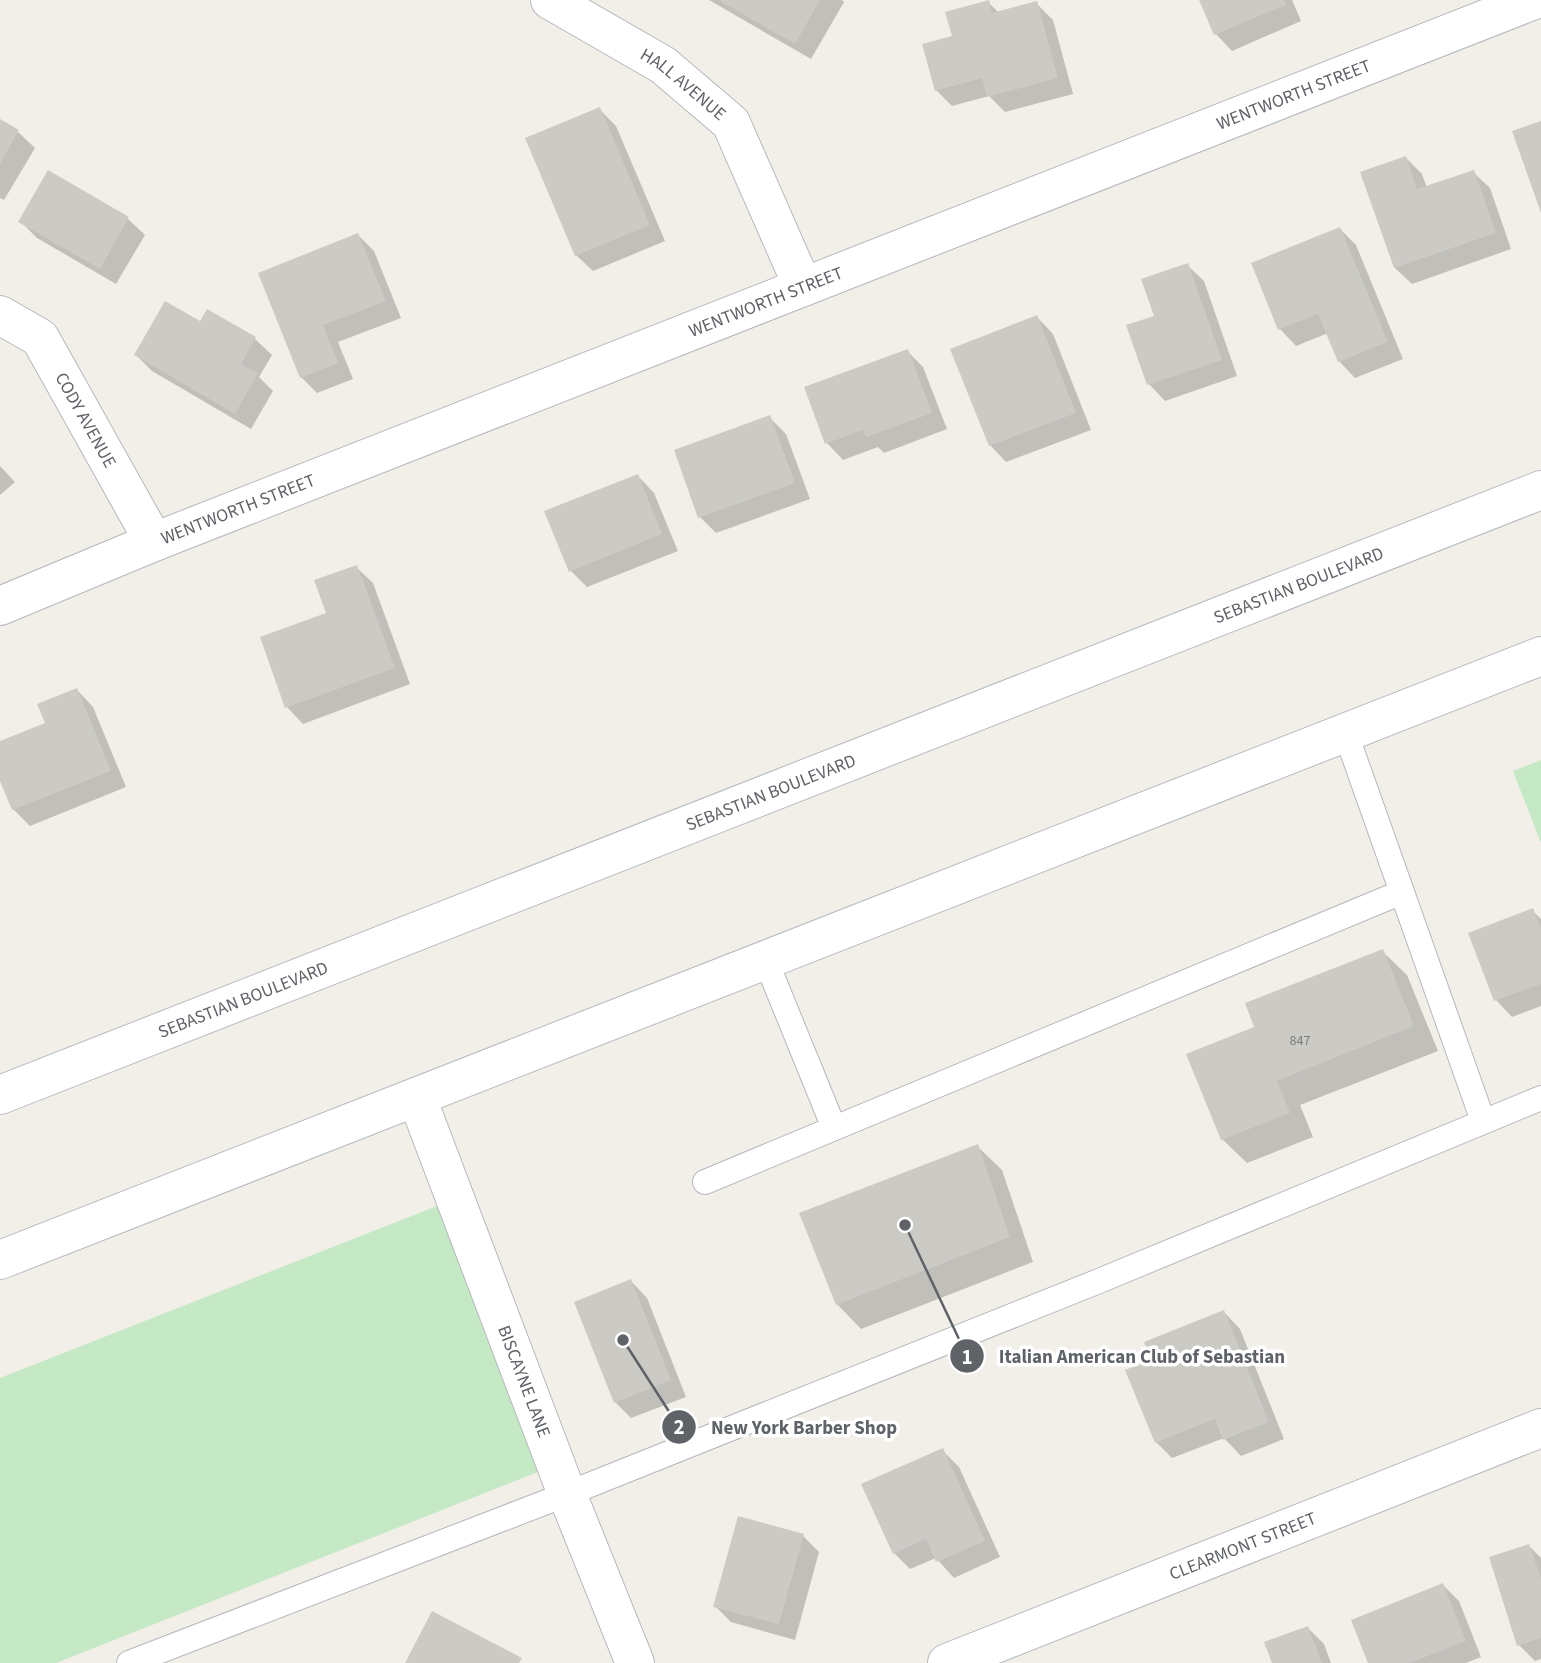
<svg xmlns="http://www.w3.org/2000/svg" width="1541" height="1663" font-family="'Source Sans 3',sans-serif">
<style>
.green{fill:#c5e8c5}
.shadow{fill:#0003}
.building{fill:#cccac5}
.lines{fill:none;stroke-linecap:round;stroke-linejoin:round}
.service-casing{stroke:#b5b8bc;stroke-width:26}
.minor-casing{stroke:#b5b8bc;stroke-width:40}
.secondary-casing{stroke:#b6babf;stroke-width:40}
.service{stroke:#fff;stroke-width:24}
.minor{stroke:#fff;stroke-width:38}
.secondary{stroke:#fff;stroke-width:38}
.labels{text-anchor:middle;stroke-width:7;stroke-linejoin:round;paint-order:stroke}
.number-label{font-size:14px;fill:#7a7d7f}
.street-label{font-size:18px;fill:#5f6368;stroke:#fff}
.leader{fill:none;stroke:#5f6368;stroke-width:2.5}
.callout-dot{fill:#5f6368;stroke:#fff;stroke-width:2.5}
.mark-label{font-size:21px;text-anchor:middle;font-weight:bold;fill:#fff}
.callout-label{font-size:19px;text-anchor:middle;font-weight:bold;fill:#5f6368;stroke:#fff;stroke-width:7;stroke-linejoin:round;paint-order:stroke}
</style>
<rect width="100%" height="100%" fill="#f1efe8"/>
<g class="green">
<path d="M 1541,760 L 1541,843 L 1513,771 Z"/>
<path d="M 437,1206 L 543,1470 L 56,1663 L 0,1663 L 0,1378 Z"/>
</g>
<g class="shadow">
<path d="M 709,0 L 842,0 L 844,2 L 811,59 Z"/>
<path d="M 1201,0 L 1292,0 L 1301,21 L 1232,51 L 1216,34 Z"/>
<path d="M 988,2 L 999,13 L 1036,3 L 1053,20 L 1073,94 L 1005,112 L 989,96 L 952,106 L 936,90 L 954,37 Z"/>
<path d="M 600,110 L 616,126 L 665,241 L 593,271 L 576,255 Z"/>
<path d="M 0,121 L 18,132 L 35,148 L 4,200 L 0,198 Z"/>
<path d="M 1406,158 L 1422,174 L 1427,188 L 1473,172 L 1490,188 L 1511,249 L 1412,284 L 1395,268 L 1362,173 Z"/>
<path d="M 49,173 L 128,219 L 145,235 L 116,284 L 37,238 L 21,222 Z"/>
<path d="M 1340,229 L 1356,245 L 1403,359 L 1355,378 L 1339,361 L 1328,333 L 1296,346 L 1280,329 L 1253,264 Z"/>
<path d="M 358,235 L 374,251 L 401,318 L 338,342 L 353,379 L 317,393 L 301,377 Z"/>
<path d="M 1187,265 L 1204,281 L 1237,376 L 1165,401 L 1149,384 L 1156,317 Z"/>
<path d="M 208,312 L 255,339 L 272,355 L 259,377 L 273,391 L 251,429 L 152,371 L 136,355 L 201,324 Z"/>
<path d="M 1037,317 L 1053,334 L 1091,430 L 1006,462 L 990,445 Z"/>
<path d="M 907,351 L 923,367 L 947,429 L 884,453 L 878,447 L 843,460 L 827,443 L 806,388 Z"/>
<path d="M 769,417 L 786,434 L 810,499 L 716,533 L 700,517 Z"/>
<path d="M 0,466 L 15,482 L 0,495 Z"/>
<path d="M 638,476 L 654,493 L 678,551 L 587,587 L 571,571 Z"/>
<path d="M 356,567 L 373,583 L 410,684 L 303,724 L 287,707 L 328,614 Z"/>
<path d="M 77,690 L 93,707 L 126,787 L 30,826 L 13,809 L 0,777 L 0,743 L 48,724 Z"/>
<path d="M 1532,910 L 1541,919 L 1541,1006 L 1512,1017 L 1496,1000 Z"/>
<path d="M 1382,951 L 1407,975 L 1438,1051 L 1300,1105 L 1313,1137 L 1247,1163 L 1222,1139 L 1257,1028 Z"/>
<path d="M 977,1146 L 1002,1170 L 1033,1262 L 861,1329 L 837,1304 Z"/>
<path d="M 631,1281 L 647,1298 L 686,1397 L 631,1418 L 615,1402 Z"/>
<path d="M 1224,1312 L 1240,1329 L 1284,1439 L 1241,1456 L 1224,1438 L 1172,1458 L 1156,1442 L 1153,1361 Z"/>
<path d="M 943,1451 L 959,1467 L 1000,1557 L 954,1578 L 936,1558 L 910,1569 L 894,1553 Z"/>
<path d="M 803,1536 L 819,1552 L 795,1640 L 731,1622 L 715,1606 Z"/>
<path d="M 1529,1546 L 1541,1558 L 1541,1659 L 1535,1661 L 1519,1645 Z"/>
<path d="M 1443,1585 L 1459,1601 L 1481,1657 L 1466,1663 L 1370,1663 Z"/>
<path d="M 1308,1628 L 1324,1644 L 1331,1663 L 1274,1663 Z"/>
</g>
<g class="building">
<path d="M 718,0 L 820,0 L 795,44 Z"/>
<path d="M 989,0 L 992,13 L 1037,1 L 1058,78 L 987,97 L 982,78 L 935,91 L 922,44 L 952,36 L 945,12 Z"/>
<path d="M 1199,0 L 1284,0 L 1286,5 L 1214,35 Z"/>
<path d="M 600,107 L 650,225 L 575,256 L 525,138 Z"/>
<path d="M 0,119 L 19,130 L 0,164 Z"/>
<path d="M 1541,121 L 1541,213 L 1512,131 Z"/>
<path d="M 1406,156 L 1417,189 L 1474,170 L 1496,233 L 1394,268 L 1360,172 Z"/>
<path d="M 48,170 L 129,217 L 100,269 L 18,222 Z"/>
<path d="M 1340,227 L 1388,342 L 1338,362 L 1318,314 L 1278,330 L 1251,263 Z"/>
<path d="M 358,233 L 386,301 L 323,325 L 338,363 L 300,378 L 258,273 Z"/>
<path d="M 1188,263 L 1222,360 L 1147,385 L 1126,325 L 1154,316 L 1141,279 Z"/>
<path d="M 165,301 L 200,321 L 207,309 L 256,337 L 241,364 L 258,373 L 235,414 L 134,355 Z"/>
<path d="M 1037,315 L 1076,413 L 989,446 L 950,349 Z"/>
<path d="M 908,349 L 932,413 L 866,437 L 863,430 L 825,444 L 804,387 Z"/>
<path d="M 770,415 L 795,483 L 698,518 L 674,450 Z"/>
<path d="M 638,474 L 662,534 L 569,572 L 544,511 Z"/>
<path d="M 357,565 L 395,668 L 285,708 L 260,637 L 326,613 L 314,580 Z"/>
<path d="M 77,688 L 111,771 L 12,810 L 0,781 L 0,741 L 45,723 L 37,704 Z"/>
<path d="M 1533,908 L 1541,929 L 1541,984 L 1494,1001 L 1468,933 Z"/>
<path d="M 1383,949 L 1414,1026 L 1277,1081 L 1290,1113 L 1221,1140 L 1186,1054 L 1254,1027 L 1245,1003 Z"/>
<path d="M 978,1144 L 1010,1237 L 836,1305 L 799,1213 Z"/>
<path d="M 631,1279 L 671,1380 L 614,1403 L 574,1302 Z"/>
<path d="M 1224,1310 L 1269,1422 L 1223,1440 L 1215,1419 L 1155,1443 L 1125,1370 L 1151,1360 L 1144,1342 Z"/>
<path d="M 943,1448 L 985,1541 L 936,1562 L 926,1539 L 893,1554 L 861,1484 Z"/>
<path d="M 738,1516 L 804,1534 L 779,1624 L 713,1607 Z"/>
<path d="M 1529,1544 L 1541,1578 L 1541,1638 L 1517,1646 L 1489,1557 Z"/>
<path d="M 1443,1583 L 1466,1641 L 1410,1663 L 1368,1663 L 1351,1620 Z"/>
<path d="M 432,1611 L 522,1658 L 519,1663 L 405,1663 Z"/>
<path d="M 1308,1626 L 1322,1663 L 1272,1663 L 1264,1642 Z"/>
</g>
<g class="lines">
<g class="service-casing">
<g id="service">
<path d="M 1346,734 L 1483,1121"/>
<path d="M 766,961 L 834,1128"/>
<path d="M 705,1182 L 1402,892"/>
<path d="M 129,1663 L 567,1494 L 1099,1281 L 1541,1098"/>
</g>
</g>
<g class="minor-casing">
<g id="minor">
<path id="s1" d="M 550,0 L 663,65 L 731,123 L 803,287"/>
<path id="s2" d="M 0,315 L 40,338 L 154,542"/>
<path id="s3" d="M 0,606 L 154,542 L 1534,0"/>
<path id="s4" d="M 417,1098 L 567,1494 L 635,1663"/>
<path id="s5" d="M 947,1663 L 1541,1428"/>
</g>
</g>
<g class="secondary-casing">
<g id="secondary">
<path id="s6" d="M 0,1095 L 1541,490"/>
<path d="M 0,1260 L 1541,656"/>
</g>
</g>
<use href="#service" class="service"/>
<use href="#minor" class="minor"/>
<use href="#secondary" class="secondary"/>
</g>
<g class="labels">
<g class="number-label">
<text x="1300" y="1045">847</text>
</g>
<g class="street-label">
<text dy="6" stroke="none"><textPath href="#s1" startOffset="158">HALL AVENUE</textPath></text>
<text dy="6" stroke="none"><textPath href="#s3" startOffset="1391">WENTWORTH STREET</textPath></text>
<text dy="6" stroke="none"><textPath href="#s3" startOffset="824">WENTWORTH STREET</textPath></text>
<text dy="6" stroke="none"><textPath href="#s2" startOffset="140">CODY AVENUE</textPath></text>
<text dy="6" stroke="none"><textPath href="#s3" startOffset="257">WENTWORTH STREET</textPath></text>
<text dy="6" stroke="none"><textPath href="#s6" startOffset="1395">SEBASTIAN BOULEVARD</textPath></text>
<text dy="6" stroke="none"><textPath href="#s6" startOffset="828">SEBASTIAN BOULEVARD</textPath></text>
<text dy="6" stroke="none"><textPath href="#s6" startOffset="261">SEBASTIAN BOULEVARD</textPath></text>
<text dy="6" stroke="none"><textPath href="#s4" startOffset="303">BISCAYNE LANE</textPath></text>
<text dy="6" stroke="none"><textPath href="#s5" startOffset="318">CLEARMONT STREET</textPath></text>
</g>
</g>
<path class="leader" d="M905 1225L967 1356M623 1340L679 1427"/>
<g class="callout-dot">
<circle cx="905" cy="1225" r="7"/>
<circle cx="623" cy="1340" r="7"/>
<circle cx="967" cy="1356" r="18"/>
<circle cx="679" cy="1427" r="18"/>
</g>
<g class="mark-label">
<text x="967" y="1364">1</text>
<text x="679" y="1434">2</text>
</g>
<g class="callout-label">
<text x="1142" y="1363">Italian American Club of Sebastian</text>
<text x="804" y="1434">New York Barber Shop</text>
</g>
</svg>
